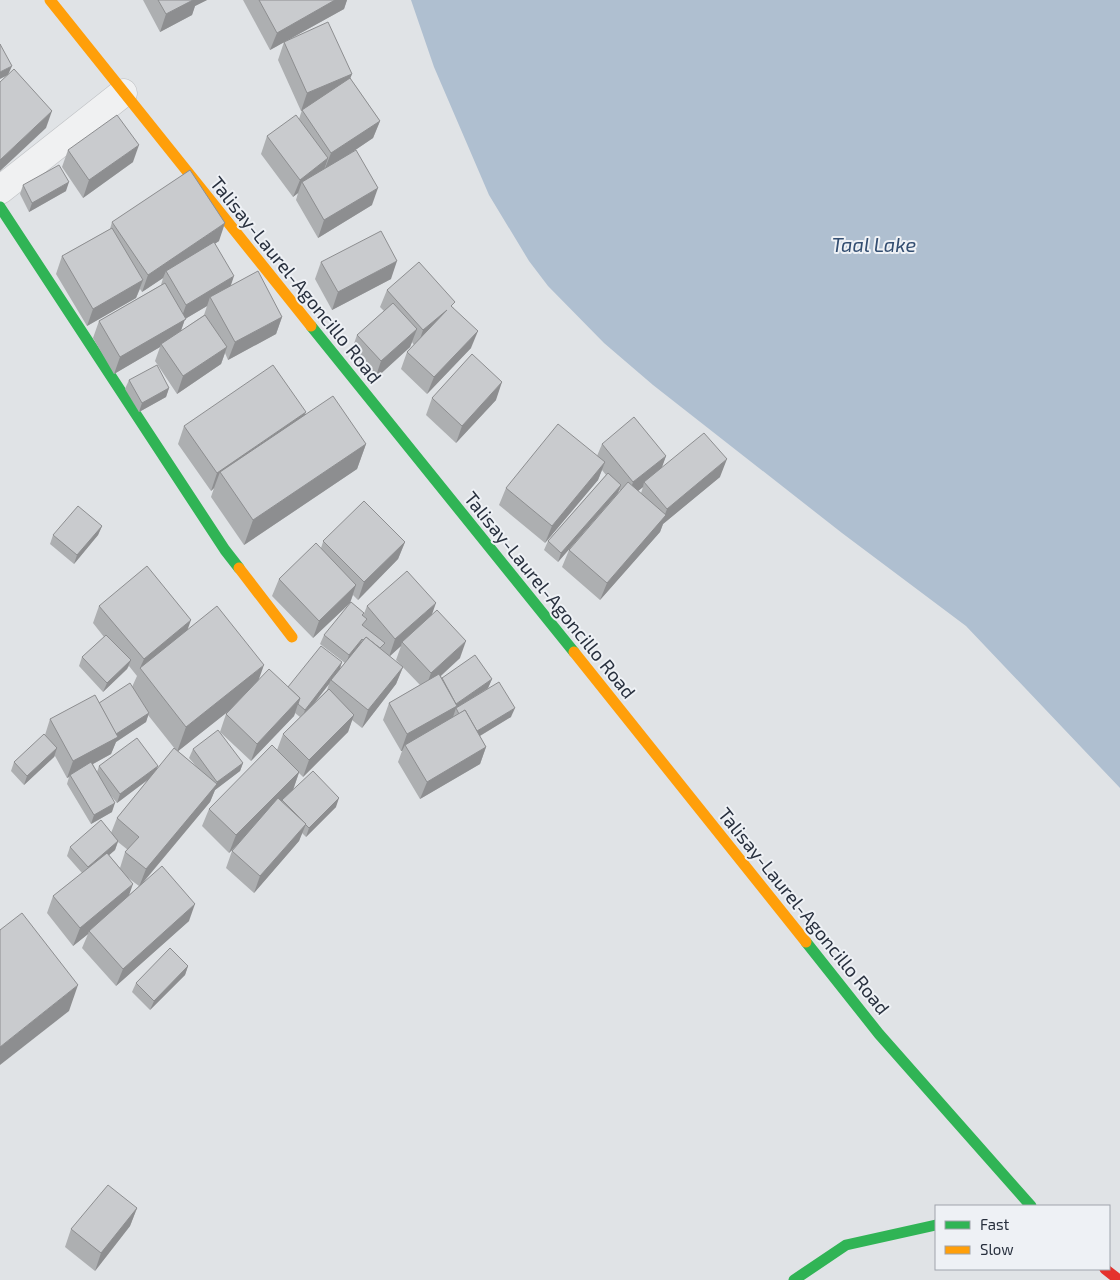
<svg xmlns="http://www.w3.org/2000/svg" width="1120" height="1280" font-family="'Exo 2',sans-serif">
<style>
.water{fill:#afbfd0}
.lines{fill:none;stroke-linecap:round;stroke-linejoin:round}
.street-casing{stroke:#bfc1c4;stroke-width:29}
.street{stroke:#f0f1f2;stroke-width:28}
.fast{stroke:#30b455;stroke-width:11}
.slow{stroke:#ff9f0a;stroke-width:11}
.jam{stroke:#e5322d;stroke-width:11}
.wall{fill:#adafb1;fill-rule:evenodd}
.shaded-wall{fill:#8d8e90}
.building{fill:#c9cbce;stroke:#8d8e90}
.labels{text-anchor:middle;stroke-width:4;stroke-linejoin:round;paint-order:stroke}
.street-label{font-size:19px;fill:#28303e;stroke:#eef1f5}
.water-label{font-size:20px;font-style:italic;fill:#334e71;stroke:#eef1f5}
</style>
<rect width="100%" height="100%" fill="#e0e3e6"/>
<path class="water" d="M 411,0 L 1120,0 L 1120,788 L 966,626 L 842,533 L 653,385 L 604,343 L 548,286 L 529,261 L 489,195 L 434,67 Z"/>
<g class="lines">
<g class="street-casing">
<path id="street" d="M 0,190 L 123,93"/>
</g>
<use href="#street" class="street"/>
<g class="fast">
<path d="M 0,207 L 225,550 L 239,568"/>
<path d="M 311,326 L 574,652"/>
<path d="M 806,942 L 879,1034 L 1031,1206"/>
<path d="M 794,1280 L 846,1245 L 936,1225"/>
</g>
<g class="slow">
<path d="M 50,0 L 311,326"/>
<path d="M 239,568 L 292,637"/>
<path d="M 574,652 L 806,942"/>
</g>
<path class="jam" d="M 1105,1269 L 1119,1280"/>
</g>
<g class="wall">
<path d="M 143,0 L 207,0 L 195,6 L 192,15 L 160,32 Z"/>
<path d="M 243,0 L 347,0 L 344,9 L 270,50 Z"/>
<path d="M 284,42 L 352,74 L 350,78 L 380,121 L 373,138 L 348,155 L 372,205 L 318,238 L 296,200 L 298,193 L 293,197 L 261,154 L 267,136 L 299,119 L 302,110 L 301,111 L 278,60 Z"/>
<path d="M 68,150 L 133,162 L 83,198 L 62,167 Z"/>
<path d="M 23,185 L 66,191 L 29,212 L 20,194 Z"/>
<path d="M 112,222 L 219,241 L 214,244 L 231,286 L 282,317 L 276,334 L 228,360 L 225,353 L 221,364 L 177,394 L 155,361 L 160,347 L 114,374 L 93,338 L 99,321 L 161,285 L 163,278 L 142,292 L 140,289 L 136,298 L 87,326 L 56,274 L 62,256 L 110,229 ZM 207,306 L 204,315 L 181,331 L 185,319 Z"/>
<path d="M 321,262 L 391,279 L 332,310 L 315,279 Z"/>
<path d="M 387,290 L 453,307 L 471,348 L 427,394 L 401,369 L 407,352 L 414,345 L 412,342 L 410,347 L 375,379 L 351,352 L 357,335 L 384,311 L 380,307 Z"/>
<path d="M 129,380 L 169,388 L 166,397 L 139,412 L 125,389 Z"/>
<path d="M 432,398 L 496,400 L 456,443 L 426,415 Z"/>
<path d="M 304,415 L 366,444 L 357,469 L 244,545 L 211,497 L 214,488 L 211,491 L 178,444 L 184,426 Z"/>
<path d="M 602,444 L 666,456 L 661,468 L 720,477 L 663,524 L 660,532 L 600,600 L 562,567 L 569,550 L 620,491 L 619,490 L 618,493 L 558,562 L 544,550 L 548,541 L 606,475 L 602,470 L 598,480 L 545,543 L 499,505 L 506,488 L 597,456 ZM 643,487 L 641,493 L 638,491 Z"/>
<path d="M 102,526 L 98,535 L 74,564 L 50,544 L 53,535 Z"/>
<path d="M 323,542 L 405,542 L 398,559 L 358,600 L 353,595 L 350,603 L 313,638 L 272,596 L 279,579 L 321,548 Z"/>
<path d="M 99,606 L 188,629 L 259,680 L 288,687 L 342,662 L 340,668 L 345,663 L 320,644 L 324,635 L 364,613 L 363,616 L 367,606 L 432,615 L 460,658 L 441,676 L 442,678 L 492,679 L 488,688 L 511,717 L 480,736 L 486,747 L 480,764 L 420,799 L 398,762 L 402,751 L 401,751 L 383,720 L 389,703 L 420,685 L 396,660 L 401,646 L 389,656 L 403,667 L 396,684 L 362,728 L 352,720 L 348,732 L 303,777 L 299,773 L 293,790 L 281,801 L 282,802 L 282,800 L 336,807 L 306,837 L 302,833 L 299,841 L 254,893 L 226,868 L 232,851 L 239,843 L 229,853 L 202,826 L 209,809 L 277,750 L 283,734 L 300,717 L 295,713 L 294,716 L 251,761 L 220,732 L 226,714 L 230,710 L 178,751 L 196,766 L 189,758 L 193,749 L 243,763 L 240,771 L 215,790 L 210,802 L 142,884 L 189,921 L 116,986 L 82,948 L 88,934 L 73,946 L 47,913 L 53,896 L 82,873 L 67,856 L 70,847 L 111,833 L 117,818 L 149,779 L 117,803 L 108,792 L 112,812 L 91,824 L 67,784 L 69,777 L 67,778 L 55,756 L 54,757 L 24,785 L 11,771 L 14,762 L 45,735 L 50,719 L 99,703 L 132,687 L 137,676 L 129,666 L 127,669 L 103,692 L 79,666 L 82,657 L 104,637 L 93,623 ZM 329,684 L 327,690 L 315,702 ZM 148,715 L 175,749 L 156,770 L 158,766 L 99,766 L 97,772 L 93,764 L 111,754 L 116,742 L 146,722 ZM 118,842 L 128,850 L 125,852 L 120,868 L 109,855 L 115,850 ZM 127,877 L 139,886 L 129,895 Z"/>
<path d="M 188,966 L 185,975 L 150,1010 L 132,992 L 136,983 Z"/>
<path d="M 137,1208 L 130,1226 L 95,1271 L 65,1247 L 71,1229 Z"/>
</g>
<g class="shaded-wall">
<path d="M 193,0 L 207,0 L 195,6 L 192,15 L 160,32 L 166,14 Z"/>
<path d="M 335,0 L 347,0 L 344,9 L 270,50 L 277,33 Z"/>
<path d="M 12,66 L 8,75 L 0,79 L 0,72 Z"/>
<path d="M 352,74 L 345,91 L 301,111 L 307,93 Z"/>
<path d="M 52,111 L 46,128 L 0,171 L 0,160 Z"/>
<path d="M 380,121 L 373,138 L 324,171 L 331,153 Z"/>
<path d="M 139,145 L 133,162 L 83,198 L 89,180 Z"/>
<path d="M 328,158 L 322,176 L 302,182 L 298,193 L 293,197 L 300,180 Z"/>
<path d="M 69,182 L 66,191 L 29,212 L 32,203 Z"/>
<path d="M 378,188 L 372,205 L 318,238 L 324,220 Z"/>
<path d="M 225,223 L 219,241 L 168,275 L 166,271 L 163,278 L 142,292 L 148,275 Z"/>
<path d="M 397,261 L 391,279 L 332,310 L 338,292 Z"/>
<path d="M 234,276 L 228,294 L 210,297 L 207,306 L 185,319 L 179,336 L 161,344 L 160,347 L 114,374 L 120,357 L 180,322 L 186,305 Z"/>
<path d="M 143,280 L 136,298 L 87,326 L 93,309 Z"/>
<path d="M 447,310 L 417,348 L 423,330 Z"/>
<path d="M 282,317 L 276,334 L 228,360 L 235,342 Z"/>
<path d="M 417,329 L 410,347 L 375,379 L 381,361 Z"/>
<path d="M 478,331 L 471,348 L 427,394 L 434,377 Z"/>
<path d="M 227,347 L 221,364 L 177,394 L 183,376 Z"/>
<path d="M 502,382 L 496,400 L 456,443 L 462,426 Z"/>
<path d="M 169,388 L 166,397 L 139,412 L 142,403 Z"/>
<path d="M 306,412 L 299,429 L 220,472 L 214,488 L 211,491 L 217,473 Z"/>
<path d="M 366,444 L 357,469 L 244,545 L 253,520 Z"/>
<path d="M 666,456 L 660,473 L 644,482 L 643,487 L 627,500 L 633,482 Z"/>
<path d="M 727,459 L 720,477 L 663,524 L 660,532 L 600,600 L 607,583 L 664,517 L 667,509 Z"/>
<path d="M 605,462 L 598,480 L 545,543 L 552,526 Z"/>
<path d="M 621,485 L 618,493 L 558,562 L 561,553 Z"/>
<path d="M 102,526 L 98,535 L 74,564 L 77,555 Z"/>
<path d="M 405,542 L 398,559 L 358,600 L 364,582 Z"/>
<path d="M 356,585 L 350,603 L 313,638 L 319,621 Z"/>
<path d="M 436,603 L 430,620 L 402,642 L 401,646 L 389,657 L 395,639 Z"/>
<path d="M 191,620 L 185,637 L 140,668 L 144,659 Z"/>
<path d="M 362,639 L 359,648 L 346,664 L 349,655 Z"/>
<path d="M 466,641 L 460,658 L 425,690 L 431,673 Z"/>
<path d="M 131,660 L 127,669 L 103,692 L 107,683 Z"/>
<path d="M 342,662 L 339,671 L 331,680 L 329,684 L 302,719 L 305,710 Z"/>
<path d="M 264,665 L 255,690 L 177,752 L 186,727 Z"/>
<path d="M 403,667 L 396,684 L 362,728 L 368,710 Z"/>
<path d="M 492,679 L 488,688 L 456,708 L 451,723 L 405,745 L 402,751 L 401,751 L 407,734 L 455,705 Z"/>
<path d="M 300,698 L 294,716 L 251,761 L 257,744 Z"/>
<path d="M 515,708 L 511,717 L 468,743 L 472,734 Z"/>
<path d="M 149,713 L 146,722 L 116,742 L 111,754 L 71,776 L 70,775 L 69,777 L 67,778 L 73,761 L 116,734 Z"/>
<path d="M 354,715 L 348,732 L 303,777 L 309,760 Z"/>
<path d="M 486,747 L 480,764 L 420,799 L 427,782 Z"/>
<path d="M 57,748 L 54,757 L 24,785 L 27,776 Z"/>
<path d="M 243,763 L 240,771 L 215,790 L 210,802 L 139,887 L 146,869 L 216,785 L 217,782 Z"/>
<path d="M 158,766 L 154,775 L 117,803 L 120,794 Z"/>
<path d="M 299,772 L 293,790 L 229,853 L 236,835 Z"/>
<path d="M 339,798 L 336,807 L 306,837 L 309,828 Z"/>
<path d="M 115,803 L 112,812 L 91,824 L 94,815 Z"/>
<path d="M 306,824 L 299,841 L 254,893 L 260,876 Z"/>
<path d="M 118,841 L 115,850 L 85,876 L 88,867 Z"/>
<path d="M 133,884 L 127,901 L 89,931 L 88,934 L 73,946 L 80,928 Z"/>
<path d="M 195,904 L 189,921 L 116,986 L 123,969 Z"/>
<path d="M 188,966 L 185,975 L 150,1010 L 154,1001 Z"/>
<path d="M 78,985 L 69,1011 L 0,1065 L 0,1047 Z"/>
<path d="M 137,1208 L 130,1226 L 95,1271 L 101,1253 Z"/>
</g>
<g class="building">
<path d="M 158,0 L 193,0 L 166,14 Z"/>
<path d="M 259,0 L 335,0 L 277,33 Z"/>
<path d="M 328,22 L 352,74 L 307,93 L 284,42 Z"/>
<path d="M 0,44 L 12,66 L 0,72 Z"/>
<path d="M 14,69 L 52,111 L 0,160 L 0,82 Z"/>
<path d="M 350,78 L 380,121 L 331,153 L 302,110 Z"/>
<path d="M 117,115 L 139,145 L 89,180 L 68,150 Z"/>
<path d="M 296,115 L 328,158 L 300,180 L 267,136 Z"/>
<path d="M 356,150 L 378,188 L 324,220 L 302,182 Z"/>
<path d="M 59,165 L 69,182 L 32,203 L 23,185 Z"/>
<path d="M 190,170 L 225,223 L 148,275 L 112,222 Z"/>
<path d="M 112,228 L 143,280 L 93,309 L 62,256 Z"/>
<path d="M 381,231 L 397,261 L 338,292 L 321,262 Z"/>
<path d="M 214,242 L 234,276 L 186,305 L 166,271 Z"/>
<path d="M 419,262 L 455,302 L 451,306 L 478,331 L 434,377 L 407,352 L 447,310 L 423,330 L 387,290 Z"/>
<path d="M 258,271 L 282,317 L 235,342 L 210,297 Z"/>
<path d="M 165,283 L 186,319 L 120,357 L 99,321 Z"/>
<path d="M 393,303 L 417,329 L 381,361 L 357,335 Z"/>
<path d="M 205,315 L 227,347 L 183,376 L 161,344 Z"/>
<path d="M 472,354 L 502,382 L 462,426 L 432,398 Z"/>
<path d="M 157,365 L 169,388 L 142,403 L 129,380 Z"/>
<path d="M 273,365 L 306,412 L 217,473 L 184,426 Z"/>
<path d="M 333,396 L 366,444 L 253,520 L 220,472 Z"/>
<path d="M 634,417 L 666,456 L 633,482 L 602,444 Z"/>
<path d="M 558,424 L 605,462 L 552,526 L 506,488 Z"/>
<path d="M 704,433 L 727,459 L 667,509 L 644,482 Z"/>
<path d="M 608,473 L 621,485 L 561,553 L 548,541 Z"/>
<path d="M 628,482 L 666,515 L 607,583 L 569,550 Z"/>
<path d="M 364,501 L 405,542 L 364,582 L 323,541 Z"/>
<path d="M 78,506 L 102,526 L 77,555 L 53,535 Z"/>
<path d="M 316,543 L 356,585 L 319,621 L 279,579 Z"/>
<path d="M 147,566 L 191,620 L 144,659 L 99,606 Z"/>
<path d="M 407,571 L 436,603 L 395,639 L 367,606 Z"/>
<path d="M 351,602 L 364,613 L 362,615 L 367,619 L 362,625 L 385,643 L 380,648 L 366,637 L 363,640 L 362,639 L 349,655 L 324,635 Z"/>
<path d="M 217,606 L 264,665 L 186,727 L 140,668 Z"/>
<path d="M 437,610 L 466,641 L 431,673 L 402,642 Z"/>
<path d="M 106,635 L 131,660 L 107,683 L 82,657 Z"/>
<path d="M 366,637 L 403,667 L 368,710 L 331,680 Z"/>
<path d="M 321,646 L 342,662 L 305,710 L 298,704 L 300,698 L 288,687 Z"/>
<path d="M 475,655 L 492,679 L 456,704 L 442,678 Z"/>
<path d="M 269,669 L 300,698 L 257,744 L 226,714 Z"/>
<path d="M 439,674 L 457,706 L 407,734 L 389,703 Z"/>
<path d="M 499,682 L 515,708 L 477,731 L 465,710 L 459,714 L 456,708 Z"/>
<path d="M 130,683 L 149,713 L 116,734 L 99,703 Z"/>
<path d="M 329,689 L 354,715 L 309,760 L 283,734 Z"/>
<path d="M 95,695 L 118,737 L 73,761 L 50,719 Z"/>
<path d="M 465,710 L 486,747 L 427,782 L 405,745 Z"/>
<path d="M 218,730 L 243,763 L 217,782 L 193,749 Z"/>
<path d="M 44,734 L 57,748 L 27,776 L 14,762 Z"/>
<path d="M 137,738 L 158,766 L 120,794 L 99,766 Z"/>
<path d="M 272,745 L 299,772 L 236,835 L 209,809 Z"/>
<path d="M 174,748 L 217,784 L 146,869 L 125,852 L 139,837 L 117,818 Z"/>
<path d="M 91,762 L 115,803 L 94,815 L 70,775 Z"/>
<path d="M 313,771 L 339,798 L 309,828 L 305,824 L 306,824 L 282,800 Z"/>
<path d="M 278,798 L 306,824 L 260,876 L 232,851 Z"/>
<path d="M 101,820 L 118,841 L 88,867 L 70,847 Z"/>
<path d="M 107,853 L 133,884 L 80,928 L 53,896 Z"/>
<path d="M 162,866 L 195,904 L 123,969 L 89,931 Z"/>
<path d="M 22,913 L 78,985 L 0,1047 L 0,930 Z"/>
<path d="M 170,948 L 188,966 L 154,1001 L 136,983 Z"/>
<path d="M 108,1185 L 137,1208 L 101,1253 L 71,1229 Z"/>
</g>
<g class="labels">
<g class="street-label">
<text transform="translate(296 280) rotate(51)" y="7">Talisay-Laurel-Agoncillo Road</text>
<text transform="translate(550 595) rotate(51)" y="7">Talisay-Laurel-Agoncillo Road</text>
<text transform="translate(804 911) rotate(51)" y="7">Talisay-Laurel-Agoncillo Road</text>
</g>
<g class="water-label">
<text x="874" y="252">Taal Lake</text>
</g>
</g>
<rect x="935" y="1205" width="175" height="65" fill="#eef1f5" stroke="#9fa4ac"/>
<rect x="945" y="1221" width="25" height="8" fill="#30b455" stroke="#9fa4ac"/>
<text x="980" y="1230" font-size="15" fill="#28303e">Fast</text>
<rect x="945" y="1246" width="25" height="8" fill="#ff9f0a" stroke="#9fa4ac"/>
<text x="980" y="1255" font-size="15" fill="#28303e">Slow</text>
</svg>
